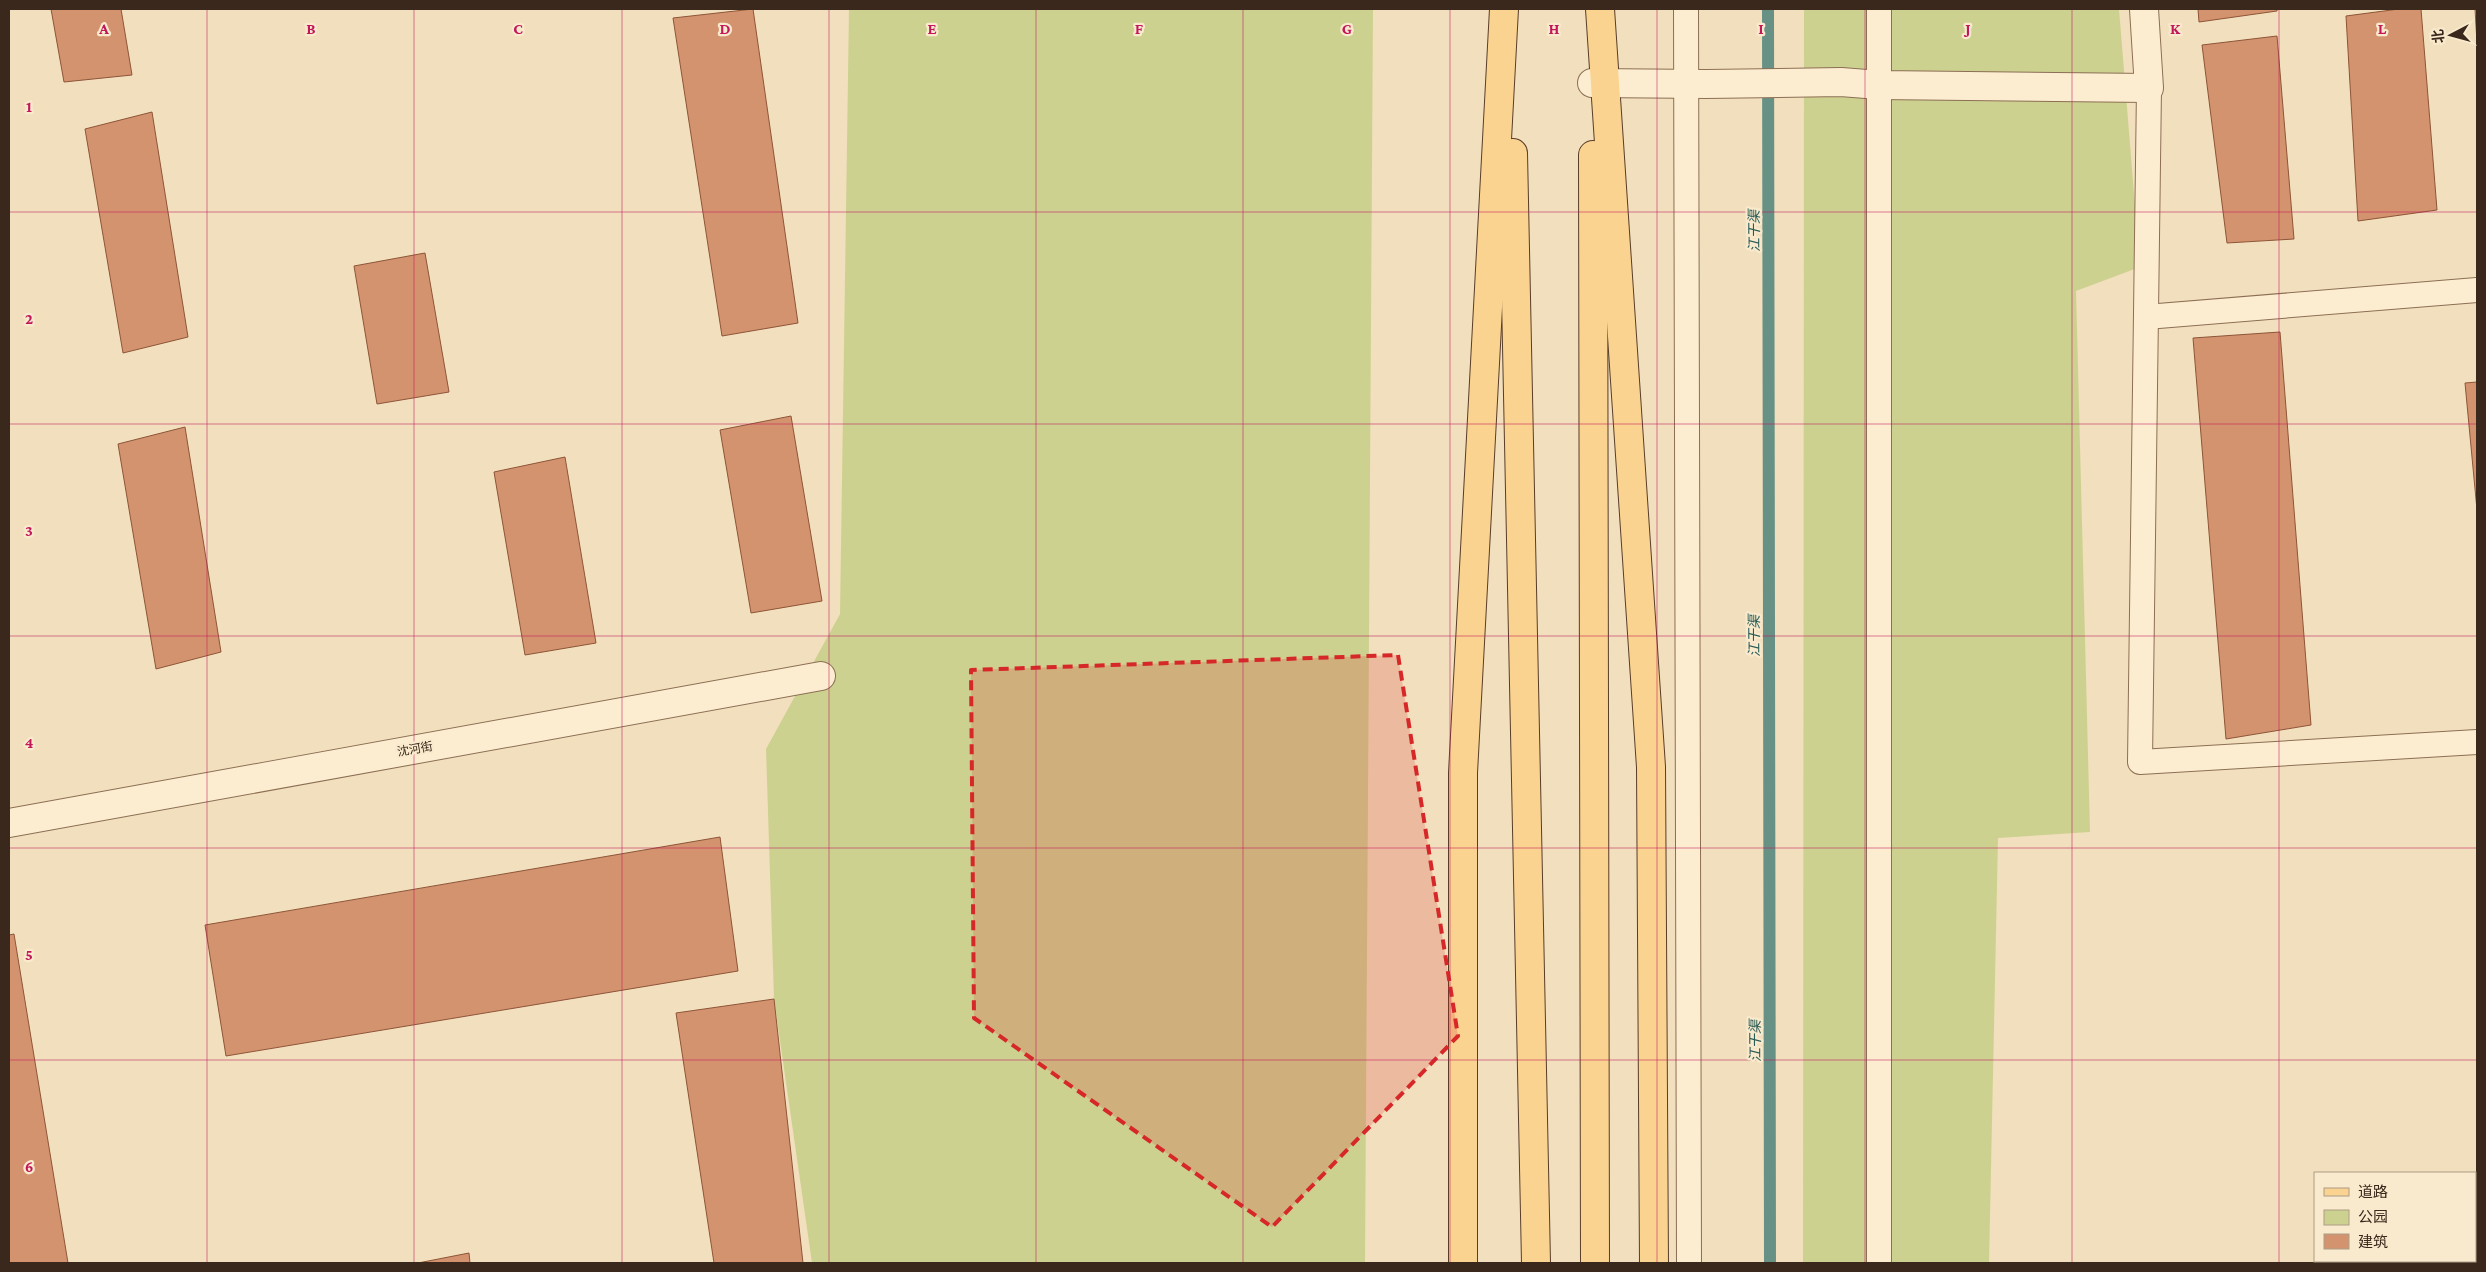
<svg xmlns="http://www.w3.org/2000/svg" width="2486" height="1272" font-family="'Crimson Pro','Noto Sans SC',serif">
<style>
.green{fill:#cdd190}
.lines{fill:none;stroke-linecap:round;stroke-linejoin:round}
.stream{stroke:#689185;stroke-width:12}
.building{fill:#d4936f;stroke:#8d5538}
.service-casing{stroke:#8c6f54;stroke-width:26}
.minor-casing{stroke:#8c6f54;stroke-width:30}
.tertiary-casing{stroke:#8c6f54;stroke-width:30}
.primary-casing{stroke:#583d29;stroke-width:30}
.service{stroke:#fcedd1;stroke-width:24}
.minor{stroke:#fcedd1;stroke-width:28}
.tertiary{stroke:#fcedd1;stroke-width:28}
.primary{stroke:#fad390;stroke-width:28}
.marked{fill:#d62828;fill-opacity:0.2;stroke:#d62828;stroke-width:4;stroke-dasharray:10 6;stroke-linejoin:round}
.grid{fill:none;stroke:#c2185b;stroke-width:1;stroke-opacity:0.55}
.labels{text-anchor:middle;stroke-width:4.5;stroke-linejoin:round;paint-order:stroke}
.street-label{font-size:12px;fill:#39281b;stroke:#f9eacd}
.water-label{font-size:14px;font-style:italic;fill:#285b55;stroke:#f9eacd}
.grid-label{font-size:16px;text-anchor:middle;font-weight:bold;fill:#c2185b;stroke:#f9eacd;stroke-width:4.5;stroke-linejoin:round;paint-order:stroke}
</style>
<rect width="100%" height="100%" fill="#f2dfbd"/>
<g class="green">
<path d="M 849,9 L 1373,9 L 1365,1263 L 812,1263 L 774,999 L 766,749 L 840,614 Z"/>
<path d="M 1804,9 L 2119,9 L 2140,267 L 2076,291 L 2090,832 L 1998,838 L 1989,1263 L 1803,1263 Z"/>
</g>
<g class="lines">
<path class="stream" d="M 1768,9 L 1770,1263"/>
</g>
<g class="building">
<path d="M 51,9 L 121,9 L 132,75 L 64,82 Z"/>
<path d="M 753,9 L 798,323 L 722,336 L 673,18 Z"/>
<path d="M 2198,9 L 2277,9 L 2277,11 L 2199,22 Z"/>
<path d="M 2399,9 L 2421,9 L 2437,210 L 2358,221 L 2346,16 Z"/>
<path d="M 2475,9 L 2477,9 L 2477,43 Z"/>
<path d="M 2277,36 L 2294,239 L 2227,243 L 2202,45 Z"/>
<path d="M 152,112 L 188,337 L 123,353 L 85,129 Z"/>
<path d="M 425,253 L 449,392 L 377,404 L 354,266 Z"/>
<path d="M 2280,332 L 2311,725 L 2226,739 L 2193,338 Z"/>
<path d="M 2477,382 L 2477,510 L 2465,383 Z"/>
<path d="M 791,416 L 822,601 L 751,613 L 720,430 Z"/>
<path d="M 185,427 L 221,652 L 156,669 L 118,444 Z"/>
<path d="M 565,457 L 596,643 L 525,655 L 494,472 Z"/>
<path d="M 720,837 L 738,971 L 226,1056 L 205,925 Z"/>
<path d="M 14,934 L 68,1263 L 9,1263 L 9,935 Z"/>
<path d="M 774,999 L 803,1263 L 714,1263 L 676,1013 Z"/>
<path d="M 469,1253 L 470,1263 L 418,1263 Z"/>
</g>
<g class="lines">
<g class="service-casing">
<g id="service">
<path d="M 1686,9 L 1689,1263"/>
<path d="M 2149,88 L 2140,762 L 2477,742"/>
<path d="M 2146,317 L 2477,290"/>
<path d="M 1879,1263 L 1879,9"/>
</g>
</g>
<g class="minor-casing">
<path id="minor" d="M 1592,83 L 1706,84 L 1841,82 L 1879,85 L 2149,88 L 2144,9"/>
</g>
<g class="tertiary-casing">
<path id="tertiary" d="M 9,823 L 821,676"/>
</g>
<g class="primary-casing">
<g id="primary">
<path d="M 1600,9 L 1651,767 L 1654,1263"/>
<path d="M 1513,153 L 1536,1263"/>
<path d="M 1593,155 L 1595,1263"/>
<path d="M 1463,1263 L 1463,773 L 1504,9"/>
</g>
</g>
<use href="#service" class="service"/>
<use href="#minor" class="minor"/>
<use href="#tertiary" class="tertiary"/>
<use href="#primary" class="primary"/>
</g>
<path class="marked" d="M 1398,655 L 1458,1036 L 1272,1227 L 974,1018 L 971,670 Z"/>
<path class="grid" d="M 207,9 L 207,1263M 414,9 L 414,1263M 622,9 L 622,1263M 829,9 L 829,1263M 1036,9 L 1036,1263M 1243,9 L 1243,1263M 1450,9 L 1450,1263M 1657,9 L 1657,1263M 1865,9 L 1865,1263M 2072,9 L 2072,1263M 2279,9 L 2279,1263M 9,212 L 2477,212M 9,424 L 2477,424M 9,636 L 2477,636M 9,848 L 2477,848M 9,1060 L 2477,1060"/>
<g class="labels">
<g class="street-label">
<text transform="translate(415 749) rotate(-10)" y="4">沈河街</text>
</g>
<g class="water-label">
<text transform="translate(1754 231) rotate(-90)" y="5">江干渠</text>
<text transform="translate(1754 636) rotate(-90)" y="5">江干渠</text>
<text transform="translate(1755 1041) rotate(-90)" y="5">江干渠</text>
</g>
</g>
<g class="grid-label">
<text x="104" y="34">A</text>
<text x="311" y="34">B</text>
<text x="518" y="34">C</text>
<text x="725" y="34">D</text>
<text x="932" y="34">E</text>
<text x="1139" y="34">F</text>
<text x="1347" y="34">G</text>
<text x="1554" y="34">H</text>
<text x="1761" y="34">I</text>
<text x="1968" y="34">J</text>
<text x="2175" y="34">K</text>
<text x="2382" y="34">L</text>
<text x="29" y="112">1</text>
<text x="29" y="324">2</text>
<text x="29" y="536">3</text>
<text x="29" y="748">4</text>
<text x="29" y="960">5</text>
<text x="29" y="1172">6</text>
</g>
<rect width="2486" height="1272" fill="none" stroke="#39281b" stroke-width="20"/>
<rect x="2314" y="1172" width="162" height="90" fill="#f9eacd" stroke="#ac9c86"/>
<rect x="2324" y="1188" width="25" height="8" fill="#fad390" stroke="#ac9c86"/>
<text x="2358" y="1197" font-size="15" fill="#39281b">道路</text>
<rect x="2324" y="1210" width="25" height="15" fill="#cdd190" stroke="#ac9c86"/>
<text x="2358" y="1222" font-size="15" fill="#39281b">公园</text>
<rect x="2324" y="1234" width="25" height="15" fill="#d4936f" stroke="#ac9c86"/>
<text x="2358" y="1247" font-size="15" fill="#39281b">建筑</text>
<g transform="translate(2451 35) rotate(264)" stroke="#f9eacd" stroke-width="4" paint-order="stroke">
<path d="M0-4L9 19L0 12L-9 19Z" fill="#39281b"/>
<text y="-8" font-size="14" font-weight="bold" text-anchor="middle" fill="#39281b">北</text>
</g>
</svg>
